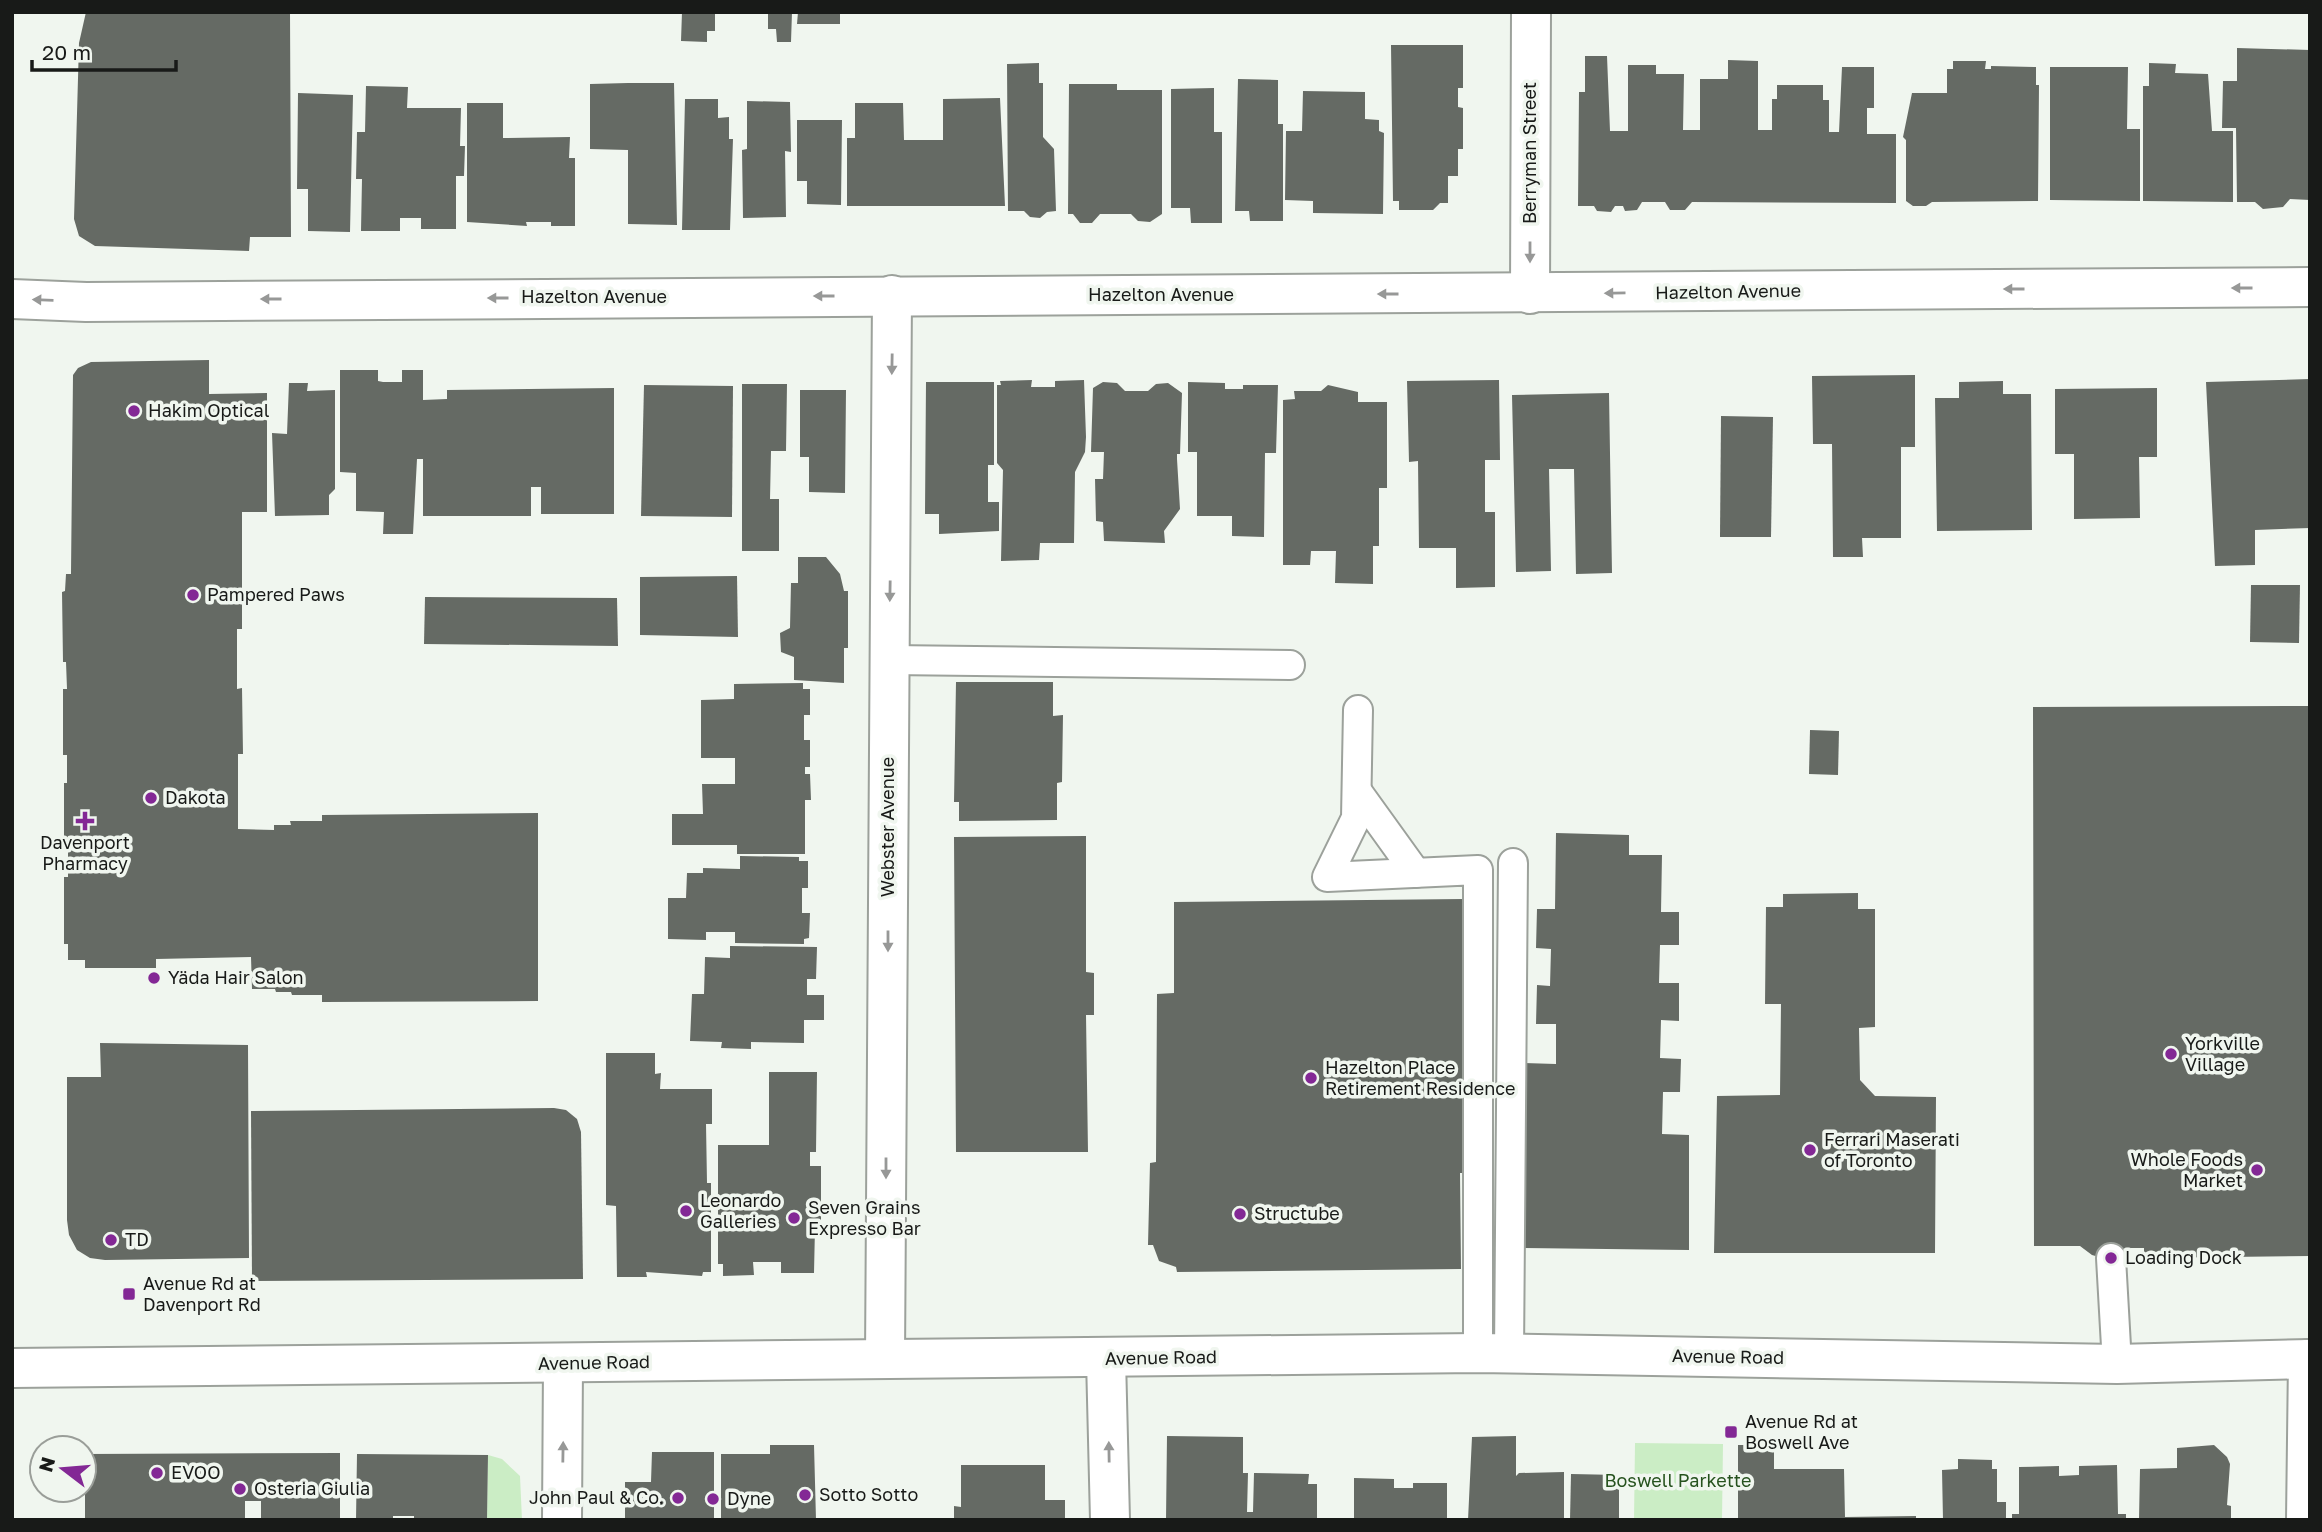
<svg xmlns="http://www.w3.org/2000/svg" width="2322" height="1532" font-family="'Golos Text',sans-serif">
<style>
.green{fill:#cbedc5}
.building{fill:#656a64}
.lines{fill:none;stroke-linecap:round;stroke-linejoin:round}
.service-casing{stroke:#9ca19b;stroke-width:32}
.minor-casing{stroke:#9ca19b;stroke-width:42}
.secondary-casing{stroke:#9ca19b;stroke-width:42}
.service{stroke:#fff;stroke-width:28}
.minor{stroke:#fff;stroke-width:38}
.secondary{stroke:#fff;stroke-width:38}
.oneway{fill:#979897}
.poi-dot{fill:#832895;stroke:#f0f6ef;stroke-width:2.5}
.labels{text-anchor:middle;stroke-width:7;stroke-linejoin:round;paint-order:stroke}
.street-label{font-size:18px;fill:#181a18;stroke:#f0f6ef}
.poi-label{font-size:18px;fill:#181a18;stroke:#f0f6ef;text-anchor:start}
.park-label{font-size:18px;fill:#26521e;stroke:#f0f6ef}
</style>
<rect width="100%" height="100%" fill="#f0f6ef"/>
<g class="green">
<path d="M 1635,1443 L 1723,1444 L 1722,1520 L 1634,1520 Z"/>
<path d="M 488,1455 L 502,1459 L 520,1476 L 522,1520 L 487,1520 Z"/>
</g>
<g class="building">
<path d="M 86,12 L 290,12 L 291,237 L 250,237 L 249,251 L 95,246 L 79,236 L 74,219 L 79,43 Z"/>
<path d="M 682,12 L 715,12 L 715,31 L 707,31 L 707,42 L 681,41 Z"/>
<path d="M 768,12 L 792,12 L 791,42 L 777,42 L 776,29 L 768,29 Z"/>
<path d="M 798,12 L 840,12 L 840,24 L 797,24 Z"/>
<path d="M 1391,45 L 1463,45 L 1463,88 L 1458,88 L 1458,107 L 1463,108 L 1463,149 L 1458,149 L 1458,176 L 1448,176 L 1448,203 L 1440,203 L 1433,210 L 1399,210 L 1399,201 L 1393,201 Z"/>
<path d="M 2237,48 L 2310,50 L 2310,200 L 2290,199 L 2283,207 L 2263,209 L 2255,202 L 2237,202 L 2236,128 L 2222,128 L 2223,81 L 2237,81 Z"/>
<path d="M 1585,56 L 1607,56 L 1610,131 L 1628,131 L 1628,65 L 1656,65 L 1656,74 L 1684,74 L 1683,130 L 1700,130 L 1700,79 L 1728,79 L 1728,60 L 1758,61 L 1758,130 L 1772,130 L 1772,99 L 1777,99 L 1777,85 L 1823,85 L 1823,100 L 1829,100 L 1829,132 L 1839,132 L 1842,67 L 1874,67 L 1874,108 L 1867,108 L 1867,134 L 1896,134 L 1896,203 L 1692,202 L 1685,210 L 1670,210 L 1665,202 L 1642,202 L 1637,210 L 1625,211 L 1623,206 L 1615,206 L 1611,212 L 1597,211 L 1594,206 L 1578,206 L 1579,92 L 1585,92 Z"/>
<path d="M 1953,61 L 1986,61 L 1985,69 L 1991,69 L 1991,66 L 2036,67 L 2036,85 L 2039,85 L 2038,201 L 1932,202 L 1926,206 L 1913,206 L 1906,201 L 1906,140 L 1903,137 L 1912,93 L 1947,93 L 1947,69 L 1953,69 Z"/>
<path d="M 1039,63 L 1039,83 L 1043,83 L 1043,137 L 1054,149 L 1056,211 L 1047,212 L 1040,218 L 1030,217 L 1024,211 L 1008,211 L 1007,64 Z"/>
<path d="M 2149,63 L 2176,64 L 2175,73 L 2208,74 L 2212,131 L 2233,131 L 2233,202 L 2143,201 L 2143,86 L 2149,86 Z"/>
<path d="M 2050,67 L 2128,67 L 2127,129 L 2140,129 L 2140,201 L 2050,200 Z"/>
<path d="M 1238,79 L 1278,80 L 1278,124 L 1283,124 L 1283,221 L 1250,221 L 1249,211 L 1235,211 Z"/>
<path d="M 628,83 L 674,83 L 677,225 L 628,224 L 628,150 L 590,149 L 590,84 Z"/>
<path d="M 1069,84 L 1117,84 L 1117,90 L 1162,90 L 1162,214 L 1150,222 L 1138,221 L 1131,214 L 1100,214 L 1092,223 L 1080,223 L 1073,214 L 1068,214 Z"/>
<path d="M 366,86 L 408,87 L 407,108 L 461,108 L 460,146 L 465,146 L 464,176 L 456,176 L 456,229 L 421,229 L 421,218 L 400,218 L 400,231 L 361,231 L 362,179 L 356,179 L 357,132 L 365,132 Z"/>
<path d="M 1214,88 L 1214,132 L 1222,132 L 1222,223 L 1191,223 L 1190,208 L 1171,208 L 1171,89 Z"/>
<path d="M 1303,91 L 1365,92 L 1365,119 L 1379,120 L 1379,131 L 1384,133 L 1383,214 L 1313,213 L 1313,201 L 1285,200 L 1286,131 L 1302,131 Z"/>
<path d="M 298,93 L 353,95 L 350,232 L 308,231 L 308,189 L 297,189 Z"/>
<path d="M 1000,98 L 1005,206 L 847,206 L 847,138 L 855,138 L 855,103 L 903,103 L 904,140 L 943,140 L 943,99 Z"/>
<path d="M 685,99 L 718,99 L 718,118 L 729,117 L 729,139 L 733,139 L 730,230 L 682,230 Z"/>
<path d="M 747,101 L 790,102 L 791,152 L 785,151 L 786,217 L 743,218 L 742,150 L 747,149 Z"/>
<path d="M 467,103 L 503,103 L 503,138 L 570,137 L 569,158 L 575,158 L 575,226 L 551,226 L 551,222 L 526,222 L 527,226 L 467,222 Z"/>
<path d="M 797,120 L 842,120 L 841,205 L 807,204 L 807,181 L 797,181 Z"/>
<path d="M 209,360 L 209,394 L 267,393 L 267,512 L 242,512 L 242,629 L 237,629 L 237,689 L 242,688 L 243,754 L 238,754 L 238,829 L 274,830 L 274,825 L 291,825 L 290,821 L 322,821 L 322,815 L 538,813 L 538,1001 L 322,1002 L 322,995 L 292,995 L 291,992 L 276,992 L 275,989 L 252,989 L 251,957 L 156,959 L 156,968 L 85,968 L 85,960 L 68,960 L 68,944 L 64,944 L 64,877 L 68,877 L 68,849 L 64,849 L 64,783 L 67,783 L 67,755 L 63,755 L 63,689 L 67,689 L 66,662 L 63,662 L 62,592 L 65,591 L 66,574 L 71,574 L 73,375 L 78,368 L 91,362 Z"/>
<path d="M 340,370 L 378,370 L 378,381 L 383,382 L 402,382 L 402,370 L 423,370 L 423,400 L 447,399 L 447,390 L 614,388 L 614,514 L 541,514 L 541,487 L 531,487 L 531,516 L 423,516 L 423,459 L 417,459 L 413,534 L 383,534 L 384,512 L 356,511 L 356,473 L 340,472 Z"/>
<path d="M 1915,375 L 1915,447 L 1901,447 L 1901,538 L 1862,538 L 1863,557 L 1833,557 L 1832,444 L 1813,444 L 1812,376 Z"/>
<path d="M 2310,379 L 2310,528 L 2255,530 L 2255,565 L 2215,566 L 2206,382 Z"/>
<path d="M 1032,380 L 1031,387 L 1055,387 L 1055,381 L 1084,380 L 1086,437 L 1085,452 L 1075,472 L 1074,543 L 1040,543 L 1039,560 L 1001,561 L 1003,470 L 997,463 L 997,385 L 1001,385 L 1000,381 Z"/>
<path d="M 1499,380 L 1500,460 L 1485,460 L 1485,512 L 1495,512 L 1495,587 L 1456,588 L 1456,548 L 1419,548 L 1418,461 L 1409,462 L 1407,381 Z"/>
<path d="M 2003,381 L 2003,394 L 2031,394 L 2032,530 L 1937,531 L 1935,398 L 1959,398 L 1959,382 Z"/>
<path d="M 926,382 L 994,382 L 994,465 L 988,465 L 988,502 L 999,502 L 999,531 L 939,534 L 939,514 L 925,514 Z"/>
<path d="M 1103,382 L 1117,383 L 1125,391 L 1148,391 L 1156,384 L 1168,383 L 1182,393 L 1180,454 L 1177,454 L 1177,459 L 1180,509 L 1164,531 L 1165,543 L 1104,541 L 1103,522 L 1096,521 L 1095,479 L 1103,479 L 1104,452 L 1091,452 L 1093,388 Z"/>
<path d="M 1188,382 L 1225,383 L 1225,389 L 1243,389 L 1243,385 L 1278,385 L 1276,453 L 1265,453 L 1264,537 L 1232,536 L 1232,516 L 1197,516 L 1197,452 L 1188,452 Z"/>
<path d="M 289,383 L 308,383 L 307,391 L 335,390 L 335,489 L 329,495 L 329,515 L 275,516 L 272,433 L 287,434 Z"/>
<path d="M 742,384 L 787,384 L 786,451 L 771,451 L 770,499 L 779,499 L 779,551 L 742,551 Z"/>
<path d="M 644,385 L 733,386 L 732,517 L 641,516 Z"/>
<path d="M 1328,385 L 1358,392 L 1358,402 L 1387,402 L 1387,488 L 1379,488 L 1379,546 L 1373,546 L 1373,584 L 1335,583 L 1336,551 L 1311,551 L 1310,565 L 1283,565 L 1283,400 L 1295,399 L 1294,391 L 1321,391 Z"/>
<path d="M 2157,388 L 2157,457 L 2139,457 L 2140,518 L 2074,519 L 2074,454 L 2055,454 L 2055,389 Z"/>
<path d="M 800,390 L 846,390 L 845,493 L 809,492 L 809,457 L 800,457 Z"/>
<path d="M 1609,393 L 1612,573 L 1576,574 L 1574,469 L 1549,469 L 1551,571 L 1516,572 L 1512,395 Z"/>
<path d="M 1721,416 L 1773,417 L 1771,537 L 1720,537 Z"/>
<path d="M 798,557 L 826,557 L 840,574 L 844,591 L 848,591 L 848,648 L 844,648 L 844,683 L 794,680 L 794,657 L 781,652 L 780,633 L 790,628 L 791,583 L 798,583 Z"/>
<path d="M 737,576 L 738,637 L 640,635 L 640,577 Z"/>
<path d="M 2251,585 L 2300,585 L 2299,643 L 2250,642 Z"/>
<path d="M 425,597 L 617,598 L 618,646 L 424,644 Z"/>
<path d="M 956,682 L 1053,682 L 1053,716 L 1063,715 L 1062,782 L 1057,783 L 1057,820 L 959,821 L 959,802 L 954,802 Z"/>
<path d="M 803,683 L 803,689 L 810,689 L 810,715 L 804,715 L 804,740 L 810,740 L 810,767 L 805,767 L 805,774 L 810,774 L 811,800 L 805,800 L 805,854 L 737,854 L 737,845 L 672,845 L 672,814 L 703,814 L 702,784 L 735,784 L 735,758 L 701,758 L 701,700 L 734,699 L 734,684 Z"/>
<path d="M 2310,706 L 2310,1256 L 2144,1258 L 2144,1248 L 2131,1248 L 2121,1256 L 2106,1259 L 2092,1255 L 2080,1246 L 2034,1246 L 2033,707 Z"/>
<path d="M 1810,730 L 1839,731 L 1838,775 L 1809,774 Z"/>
<path d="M 1556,833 L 1629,835 L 1629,855 L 1662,855 L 1661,912 L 1679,912 L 1679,945 L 1660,945 L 1659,983 L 1679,983 L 1679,1021 L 1661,1020 L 1660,1058 L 1681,1059 L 1680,1092 L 1663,1092 L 1662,1134 L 1689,1135 L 1689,1250 L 1519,1248 L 1521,1063 L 1556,1064 L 1556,1024 L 1536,1024 L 1537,985 L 1550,986 L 1551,949 L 1536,948 L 1537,909 L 1555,909 Z"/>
<path d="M 1086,836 L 1086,972 L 1094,973 L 1094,1015 L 1086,1015 L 1088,1152 L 956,1152 L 954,837 Z"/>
<path d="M 740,856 L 799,857 L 799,861 L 808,861 L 808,888 L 802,888 L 802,913 L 810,913 L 809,938 L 804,939 L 804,944 L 735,943 L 735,932 L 706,932 L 706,940 L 668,939 L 668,898 L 686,898 L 687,873 L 703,873 L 703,868 L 740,869 Z"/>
<path d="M 1858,893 L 1858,909 L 1875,909 L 1875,1027 L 1859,1028 L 1860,1080 L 1875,1096 L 1936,1097 L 1935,1253 L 1714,1253 L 1717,1096 L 1780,1095 L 1781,1004 L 1765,1004 L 1766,907 L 1783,907 L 1783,894 Z"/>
<path d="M 1464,899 L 1465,1173 L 1460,1173 L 1461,1269 L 1177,1272 L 1176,1267 L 1159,1261 L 1153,1245 L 1148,1245 L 1150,1163 L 1156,1162 L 1157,994 L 1174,993 L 1174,902 Z"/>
<path d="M 730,946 L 817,947 L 816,979 L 807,979 L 807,995 L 824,995 L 824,1020 L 804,1020 L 804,1043 L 751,1042 L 751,1049 L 721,1048 L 722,1042 L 690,1041 L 692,994 L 704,994 L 705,957 L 730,958 Z"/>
<path d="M 100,1043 L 248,1045 L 249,1258 L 105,1260 L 90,1258 L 77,1250 L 69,1235 L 67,1220 L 67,1077 L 101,1077 Z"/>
<path d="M 606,1053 L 655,1053 L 655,1074 L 661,1073 L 660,1089 L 712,1089 L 712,1124 L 706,1124 L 707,1183 L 711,1183 L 711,1272 L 703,1272 L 702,1276 L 646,1272 L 647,1277 L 617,1277 L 616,1206 L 606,1205 Z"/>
<path d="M 769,1072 L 817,1072 L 816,1152 L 810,1152 L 810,1166 L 821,1166 L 821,1227 L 815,1227 L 814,1273 L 781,1273 L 781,1262 L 753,1262 L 754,1275 L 723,1276 L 723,1264 L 718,1264 L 718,1145 L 769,1145 Z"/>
<path d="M 554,1108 L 566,1110 L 577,1119 L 581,1132 L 583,1279 L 252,1281 L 251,1111 Z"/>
<path d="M 1167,1436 L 1243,1437 L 1243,1473 L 1248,1473 L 1247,1512 L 1253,1512 L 1254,1473 L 1309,1474 L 1308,1484 L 1317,1484 L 1317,1520 L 1166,1520 Z"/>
<path d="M 1516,1436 L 1516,1476 L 1519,1473 L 1564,1472 L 1564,1520 L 1468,1520 L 1472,1437 Z"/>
<path d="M 770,1445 L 814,1445 L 816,1520 L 721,1520 L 721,1454 L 770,1454 Z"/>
<path d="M 1738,1445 L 1774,1445 L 1774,1469 L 1844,1469 L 1845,1517 L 1916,1516 L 1916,1520 L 1738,1520 Z"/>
<path d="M 2214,1445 L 2227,1457 L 2230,1464 L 2227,1505 L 2231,1506 L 2231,1520 L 2139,1520 L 2140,1469 L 2177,1468 L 2177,1448 Z"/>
<path d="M 652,1452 L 714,1452 L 714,1520 L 625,1520 L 625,1482 L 651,1482 Z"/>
<path d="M 340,1453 L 340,1520 L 261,1520 L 261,1501 L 245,1501 L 245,1520 L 85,1520 L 85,1454 Z"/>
<path d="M 357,1454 L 488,1455 L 487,1520 L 414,1520 L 414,1516 L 393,1516 L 393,1520 L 356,1520 Z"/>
<path d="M 1958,1459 L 1992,1460 L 1992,1469 L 1997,1469 L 1997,1502 L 2006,1502 L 2006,1520 L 1943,1520 L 1942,1470 L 1958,1469 Z"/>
<path d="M 961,1465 L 1045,1465 L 1045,1500 L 1065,1500 L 1065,1520 L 954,1520 L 954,1506 L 961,1507 Z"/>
<path d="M 2117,1465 L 2118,1514 L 2126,1514 L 2126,1520 L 2012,1520 L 2012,1514 L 2019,1514 L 2019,1467 L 2059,1466 L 2059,1476 L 2079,1475 L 2079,1466 Z"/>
<path d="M 1571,1474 L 1619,1475 L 1619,1520 L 1570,1520 Z"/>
<path d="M 1354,1478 L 1394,1479 L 1394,1488 L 1413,1488 L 1413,1483 L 1447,1483 L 1447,1520 L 1354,1520 Z"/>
</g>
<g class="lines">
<g class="service-casing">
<g id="service">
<path d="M 890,660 L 1290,665"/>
<path d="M 1358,710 L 1356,818 L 1327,877 L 1478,870 L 1478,1353"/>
<path d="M 1357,791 L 1416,873"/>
<path d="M 2111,1258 L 2117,1364"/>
<path d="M 1509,1354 L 1513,863"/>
</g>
</g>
<g class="minor-casing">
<g id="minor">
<path d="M 1530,294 L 1531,12"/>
<path d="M 12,299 L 86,302 L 2310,287"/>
<path d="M 885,1359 L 892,295"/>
<path d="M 1106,1359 L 1110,1520"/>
<path d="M 562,1520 L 563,1364"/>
<path d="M 2306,1520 L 2308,1359"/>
</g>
</g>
<g class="secondary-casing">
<path id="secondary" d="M 12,1368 L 1478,1353 L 2117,1364 L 2310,1359"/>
</g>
<use href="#service" class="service"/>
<use href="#minor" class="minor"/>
<use href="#secondary" class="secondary"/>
</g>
<defs><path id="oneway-solid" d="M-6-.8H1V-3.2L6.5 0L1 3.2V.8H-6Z" transform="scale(1.75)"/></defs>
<g class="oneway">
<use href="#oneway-solid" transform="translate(1530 252) rotate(90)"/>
<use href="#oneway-solid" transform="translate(2242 288) rotate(180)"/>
<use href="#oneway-solid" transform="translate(2014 289) rotate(180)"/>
<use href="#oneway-solid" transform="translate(1615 293) rotate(179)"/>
<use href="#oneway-solid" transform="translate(1388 294) rotate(180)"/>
<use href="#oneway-solid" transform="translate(824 296) rotate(180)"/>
<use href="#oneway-solid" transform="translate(498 298) rotate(180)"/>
<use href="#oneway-solid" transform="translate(271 299) rotate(180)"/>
<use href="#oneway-solid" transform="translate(43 300) rotate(-178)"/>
<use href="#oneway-solid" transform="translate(892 364) rotate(91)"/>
<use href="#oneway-solid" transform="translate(890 591) rotate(91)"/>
<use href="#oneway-solid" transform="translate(888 941) rotate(90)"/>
<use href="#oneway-solid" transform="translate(886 1168) rotate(90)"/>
<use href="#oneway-solid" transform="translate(563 1452) rotate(-89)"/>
<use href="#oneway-solid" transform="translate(1109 1452) rotate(-91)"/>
</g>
<g class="poi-dot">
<circle cx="134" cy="411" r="7"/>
<circle cx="193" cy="595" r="7"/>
<circle cx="151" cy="798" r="7"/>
<path d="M81.5 810.5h7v7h7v7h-7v7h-7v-7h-7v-7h7z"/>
<circle cx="154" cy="978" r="7"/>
<circle cx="2171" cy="1054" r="7"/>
<circle cx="1311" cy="1078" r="7"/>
<circle cx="1810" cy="1150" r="7"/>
<circle cx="2257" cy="1170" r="7"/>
<circle cx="686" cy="1211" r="7"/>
<circle cx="1240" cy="1214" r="7"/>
<circle cx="794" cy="1218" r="7"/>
<circle cx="111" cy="1240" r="7"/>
<circle cx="2111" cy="1258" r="7"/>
<rect x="122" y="1287" width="14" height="14" rx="3.5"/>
<rect x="1724" y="1425" width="14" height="14" rx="3.5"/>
<circle cx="157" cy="1473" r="7"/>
<circle cx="240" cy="1489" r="7"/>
<circle cx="805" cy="1495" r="7"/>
<circle cx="678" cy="1498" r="7"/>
<circle cx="713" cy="1499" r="7"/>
</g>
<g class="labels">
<g class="street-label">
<text transform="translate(1530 153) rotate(-90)" y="6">Berryman Street</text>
<text transform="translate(1728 292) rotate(-1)" y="6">Hazelton Avenue</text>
<text x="1161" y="301">Hazelton Avenue</text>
<text x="594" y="303">Hazelton Avenue</text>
<text transform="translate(888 827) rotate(-90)" y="6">Webster Avenue</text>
<text transform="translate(1728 1357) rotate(1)" y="6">Avenue Road</text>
<text transform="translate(1161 1358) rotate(-1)" y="6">Avenue Road</text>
<text transform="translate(594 1363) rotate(-1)" y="6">Avenue Road</text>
</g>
<g class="poi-label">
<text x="148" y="417">Hakim Optical</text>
<text x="207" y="601">Pampered Paws</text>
<text x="165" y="804">Dakota</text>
<text x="85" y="849" text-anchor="middle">Davenport<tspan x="85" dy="21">Pharmacy</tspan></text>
<text x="168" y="984">Yäda Hair Salon</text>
<text x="2185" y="1050">Yorkville<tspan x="2185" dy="21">Village</tspan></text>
<text x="1325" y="1074">Hazelton Place<tspan x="1325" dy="21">Retirement Residence</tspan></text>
<text x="1824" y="1146">Ferrari Maserati<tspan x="1824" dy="21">of Toronto</tspan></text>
<text x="2243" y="1166" text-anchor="end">Whole Foods<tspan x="2243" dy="21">Market</tspan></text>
<text x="700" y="1207">Leonardo<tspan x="700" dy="21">Galleries</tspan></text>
<text x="808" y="1214">Seven Grains<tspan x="808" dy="21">Expresso Bar</tspan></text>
<text x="1254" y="1220">Structube</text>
<text x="125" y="1246">TD</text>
<text x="2125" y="1264">Loading Dock</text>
<text x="143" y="1290">Avenue Rd at<tspan x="143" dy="21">Davenport Rd</tspan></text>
<text x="1745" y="1428">Avenue Rd at<tspan x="1745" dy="21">Boswell Ave</tspan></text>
<text x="171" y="1479">EVOO</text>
<text x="254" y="1495">Osteria Giulia</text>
<text x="819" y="1501">Sotto Sotto</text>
<text x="664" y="1504" text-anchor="end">John Paul &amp; Co.</text>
<text x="727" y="1505">Dyne</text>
</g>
<g class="park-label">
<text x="1678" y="1487">Boswell Parkette</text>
</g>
</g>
<rect width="2322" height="1532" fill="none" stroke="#181a18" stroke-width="28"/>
<g transform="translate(63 1469) rotate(286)"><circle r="33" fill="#f0f6ef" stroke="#9a9e99" stroke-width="2"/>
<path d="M0-5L12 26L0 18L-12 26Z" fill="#832895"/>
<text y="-10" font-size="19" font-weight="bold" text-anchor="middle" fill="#181a18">N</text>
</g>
<path d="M32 60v10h144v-10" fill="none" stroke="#181a18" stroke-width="3.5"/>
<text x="42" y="60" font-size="21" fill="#181a18" stroke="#f0f6ef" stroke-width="5" paint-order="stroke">20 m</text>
</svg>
